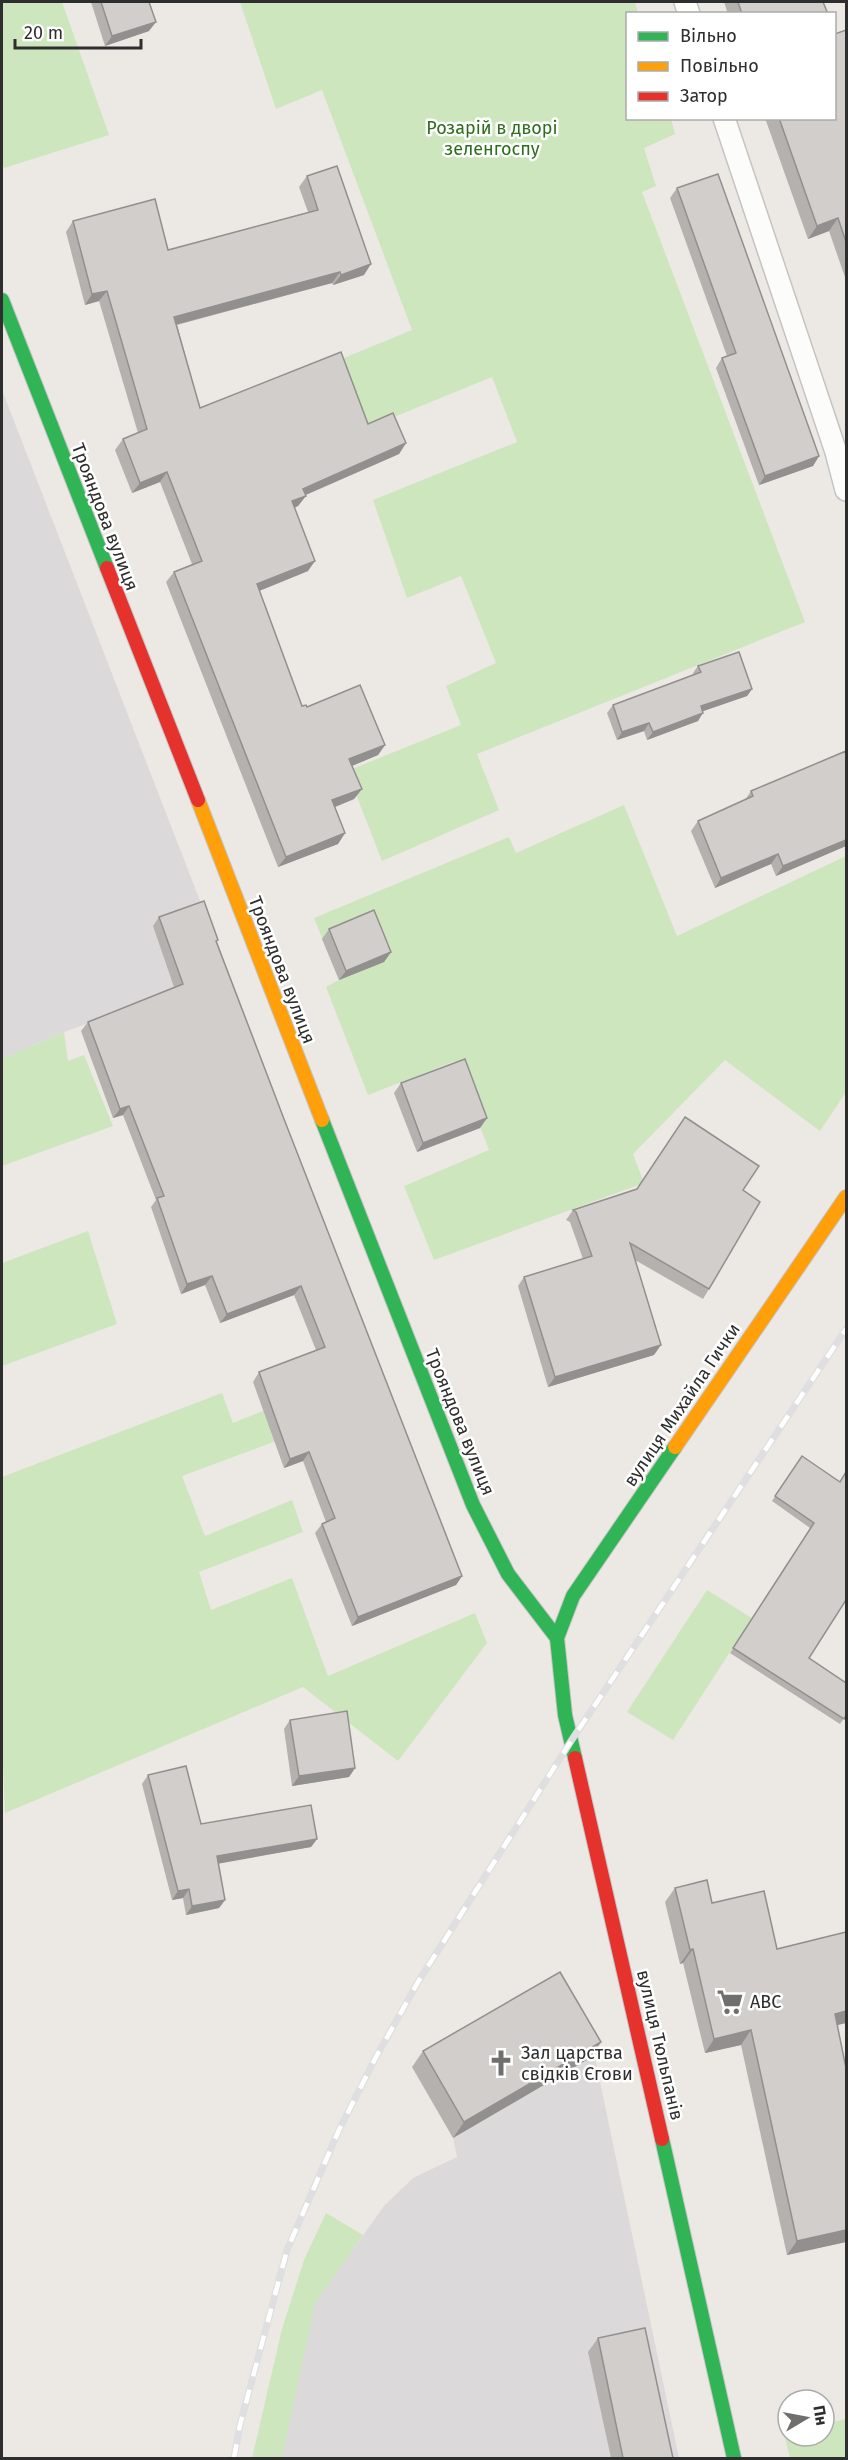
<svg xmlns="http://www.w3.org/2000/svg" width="848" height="2460" font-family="'Fira Sans',sans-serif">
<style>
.industrial{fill:#dcd9db}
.green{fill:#cee6be}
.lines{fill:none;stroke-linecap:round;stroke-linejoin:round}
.lane-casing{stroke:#c5c4c5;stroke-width:24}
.fast-casing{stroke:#c5c4c5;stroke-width:16}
.slow-casing{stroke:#c5c4c5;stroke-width:16}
.jam-casing{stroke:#c5c4c5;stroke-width:16}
.lane{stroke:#fcfcfb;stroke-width:21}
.fast{stroke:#30b455;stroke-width:14}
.slow{stroke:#ff9f0a;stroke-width:14}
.jam{stroke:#e5322d;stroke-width:14}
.rail-casing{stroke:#dfdfe1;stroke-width:7}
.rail{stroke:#fff;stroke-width:4.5;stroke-dasharray:14;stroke-linecap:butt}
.wall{fill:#b4b1af}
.shaded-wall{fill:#92908e}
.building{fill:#d1cecb;stroke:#92908e;stroke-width:1.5}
.labels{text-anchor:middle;stroke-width:5;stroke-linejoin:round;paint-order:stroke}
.park-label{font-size:18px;fill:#2c6e1b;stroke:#fff}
.street-label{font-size:18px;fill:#2e2e2e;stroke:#fff}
.poi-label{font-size:18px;fill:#2e2e2e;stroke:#fff;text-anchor:start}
</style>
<rect width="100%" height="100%" fill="#ece8e4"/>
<g class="industrial">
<path d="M 2,390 L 228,973 L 64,1032 L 2,1059 Z"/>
<path d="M 590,2058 L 595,2058 L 679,2458 L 281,2458 L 312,2307 L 384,2206 L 413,2178 L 457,2157 L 453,2138 Z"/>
</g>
<g class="green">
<path d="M 2,2 L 62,2 L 109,135 L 4,168 L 2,161 Z"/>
<path d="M 240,2 L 635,2 L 638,13 L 628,14 L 628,118 L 671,119 L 675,134 L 644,148 L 656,186 L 642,192 L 805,622 L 477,754 L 499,810 L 382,861 L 347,771 L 461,725 L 446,686 L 496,663 L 461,576 L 407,598 L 373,500 L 517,442 L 492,377 L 350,435 L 339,360 L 412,330 L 322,90 L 276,109 Z"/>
<path d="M 624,805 L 677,936 L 846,856 L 846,1092 L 820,1131 L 725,1060 L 633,1154 L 644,1183 L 434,1260 L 404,1186 L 489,1150 L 455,1061 L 368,1095 L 326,987 L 339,980 L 314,918 L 509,837 L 516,853 Z"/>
<path d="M 64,1032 L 68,1061 L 84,1055 L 113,1126 L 2,1166 L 2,1059 Z"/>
<path d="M 88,1231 L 117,1324 L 2,1366 L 2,1263 Z"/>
<path d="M 222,1393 L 233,1423 L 283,1403 L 295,1434 L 182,1476 L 205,1536 L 292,1500 L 303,1532 L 199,1572 L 211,1610 L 292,1578 L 328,1676 L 475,1613 L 487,1643 L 398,1761 L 303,1687 L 5,1813 L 2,1742 L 2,1477 Z"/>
<path d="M 707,1590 L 752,1618 L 673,1740 L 627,1712 Z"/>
<path d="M 326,2213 L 363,2235 L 315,2304 L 282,2458 L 252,2458 L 282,2329 L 304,2260 Z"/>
<path d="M 846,2419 L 846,2458 L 790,2458 L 784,2433 L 788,2432 L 788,2436 L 824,2436 L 824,2424 Z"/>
</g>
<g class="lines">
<g class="lane-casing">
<g id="lane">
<path d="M 685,2 L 689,14"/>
<path d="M 724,118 L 836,452 L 846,490"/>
</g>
</g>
<g class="fast-casing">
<g id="fast">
<path d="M 2,300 L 107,568"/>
<path d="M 322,1120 L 473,1505 L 508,1574 L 557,1638"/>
<path d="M 575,1758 L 565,1715 L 557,1638 L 573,1596 L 675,1447"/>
<path d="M 662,2139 L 734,2458"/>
</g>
</g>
<g class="slow-casing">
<g id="slow">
<path d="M 198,800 L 322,1120"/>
<path d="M 675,1447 L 846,1197"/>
</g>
</g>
<g class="jam-casing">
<g id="jam">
<path d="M 107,568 L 198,800"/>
<path d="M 575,1758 L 662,2139"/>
</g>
</g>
<use href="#lane" class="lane"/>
<use href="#fast" class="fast"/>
<use href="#slow" class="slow"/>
<use href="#jam" class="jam"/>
<g class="rail-casing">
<path id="rail" d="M 234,2458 L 240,2425 L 287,2250 L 339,2130 L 376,2057 L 418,1982 L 571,1741 L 846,1329"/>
</g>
<use href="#rail" class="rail"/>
</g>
<g class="wall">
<path d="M 91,2 L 149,2 L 149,31 L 105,46 Z"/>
<path d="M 724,2 L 823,2 L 828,14 L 728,14 Z"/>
<path d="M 846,30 L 846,280 L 829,231 L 808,239 L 765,118 L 834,118 L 835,34 Z"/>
<path d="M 307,176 L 364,275 L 333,285 L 332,283 L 177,325 L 200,408 L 368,424 L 406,443 L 399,454 L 306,495 L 298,506 L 294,508 L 308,571 L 259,591 L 302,706 L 307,707 L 385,745 L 378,755 L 352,766 L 362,789 L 354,799 L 335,807 L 345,833 L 338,844 L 278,867 L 166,582 L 174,572 L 192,564 L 160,482 L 132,493 L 115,450 L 123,439 L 138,433 L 99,301 L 85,305 L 66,232 L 73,221 L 168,250 L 308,212 L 299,187 Z"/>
<path d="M 677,188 L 819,456 L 813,466 L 759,485 L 716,368 L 722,358 L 727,356 L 670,198 Z"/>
<path d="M 698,666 L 752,689 L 747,696 L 702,711 L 698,721 L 647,740 L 644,731 L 617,740 L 607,713 L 613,705 L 694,675 L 693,673 Z"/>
<path d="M 751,791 L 846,846 L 776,876 L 771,864 L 715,888 L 691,831 L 698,821 L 745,800 Z"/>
<path d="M 159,917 L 217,942 L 284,1119 L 462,1576 L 456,1585 L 352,1626 L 315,1533 L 322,1524 L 326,1522 L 303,1461 L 284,1468 L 253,1382 L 259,1372 L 316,1350 L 294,1295 L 220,1323 L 205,1285 L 181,1294 L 151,1207 L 156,1200 L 123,1115 L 113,1118 L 81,1031 L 88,1022 L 174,987 L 153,926 Z"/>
<path d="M 329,929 L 391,952 L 384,962 L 339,980 L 322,939 Z"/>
<path d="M 401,1083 L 487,1118 L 480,1128 L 417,1152 L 394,1093 Z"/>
<path d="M 743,1190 L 709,1289 L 703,1299 L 635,1260 L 654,1355 L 548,1387 L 518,1286 L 524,1277 L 583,1259 L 570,1222 L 566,1220 L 573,1210 Z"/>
<path d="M 802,1456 L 839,1482 L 809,1658 L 846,1715 L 840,1724 L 730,1653 L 810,1528 L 772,1501 Z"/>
<path d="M 290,1720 L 355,1768 L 349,1777 L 292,1786 L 284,1729 Z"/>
<path d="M 148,1775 L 201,1824 L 317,1839 L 311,1847 L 218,1863 L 225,1900 L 219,1908 L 186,1915 L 183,1898 L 172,1900 L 142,1784 Z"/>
<path d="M 675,1888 L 712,1903 L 777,1949 L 846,1932 L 846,2023 L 837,2025 L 846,2242 L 787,2255 L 741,2045 L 705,2053 L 683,1963 L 680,1964 L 665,1902 Z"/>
<path d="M 601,2042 L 590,2058 L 453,2138 L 412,2067 L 423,2051 Z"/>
<path d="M 598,2338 L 673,2458 L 611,2458 L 588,2352 Z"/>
</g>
<g class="shaded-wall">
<path d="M 156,22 L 149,31 L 105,46 L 112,36 Z"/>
<path d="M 838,218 L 829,231 L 808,239 L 817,226 Z"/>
<path d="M 371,264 L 364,275 L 333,285 L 341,275 Z"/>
<path d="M 340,272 L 332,283 L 167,327 L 174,317 Z"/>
<path d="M 107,291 L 99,301 L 85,305 L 92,294 Z"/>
<path d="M 406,443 L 399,454 L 296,499 L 303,489 Z"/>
<path d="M 819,456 L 813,466 L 759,485 L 765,476 Z"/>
<path d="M 167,472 L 160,482 L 132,493 L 140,483 Z"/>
<path d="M 306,496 L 298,506 L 284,512 L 292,501 Z"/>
<path d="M 315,561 L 308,571 L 249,595 L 257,584 Z"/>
<path d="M 752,689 L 747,696 L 695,714 L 701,706 Z"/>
<path d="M 703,713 L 698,721 L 647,740 L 653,732 Z"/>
<path d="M 649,723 L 644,731 L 617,740 L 622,732 Z"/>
<path d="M 385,745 L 378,755 L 342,770 L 349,759 Z"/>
<path d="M 362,789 L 354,799 L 325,811 L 332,800 Z"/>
<path d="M 345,833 L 338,844 L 278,867 L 286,857 Z"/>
<path d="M 846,840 L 846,846 L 776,876 L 783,866 Z"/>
<path d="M 778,854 L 771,864 L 715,888 L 721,878 Z"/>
<path d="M 391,952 L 384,962 L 339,980 L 346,971 Z"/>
<path d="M 129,1106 L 123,1115 L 113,1118 L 120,1109 Z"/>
<path d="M 487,1118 L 480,1128 L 417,1152 L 423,1143 Z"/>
<path d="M 212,1276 L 205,1285 L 181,1294 L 187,1284 Z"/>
<path d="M 301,1286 L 294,1295 L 220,1323 L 227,1314 Z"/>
<path d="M 661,1345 L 654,1355 L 548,1387 L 555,1377 Z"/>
<path d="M 309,1452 L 303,1461 L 284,1468 L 290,1459 Z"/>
<path d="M 462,1576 L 456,1585 L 352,1626 L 358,1617 Z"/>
<path d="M 355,1768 L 349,1777 L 292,1786 L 299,1776 Z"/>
<path d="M 317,1839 L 311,1847 L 211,1865 L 217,1856 Z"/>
<path d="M 189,1889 L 183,1898 L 172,1900 L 178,1891 Z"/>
<path d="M 225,1900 L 219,1908 L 186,1915 L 192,1906 Z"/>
<path d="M 693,1949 L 683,1963 L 680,1964 L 690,1950 Z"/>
<path d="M 846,2011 L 846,2023 L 825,2028 L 835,2014 Z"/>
<path d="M 751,2030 L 741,2045 L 705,2053 L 714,2039 Z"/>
<path d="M 601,2042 L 590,2058 L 453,2138 L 464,2122 Z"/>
<path d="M 846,2230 L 846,2242 L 787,2255 L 797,2241 Z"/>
</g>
<g class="building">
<path d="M 101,2 L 149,2 L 156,22 L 112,36 Z"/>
<path d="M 738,2 L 823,2 L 828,14 L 742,14 Z"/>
<path d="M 846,30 L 846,242 L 838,218 L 817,226 L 779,118 L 834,118 L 834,33 L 835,34 Z"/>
<path d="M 337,166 L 371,264 L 341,275 L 340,272 L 174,317 L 200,408 L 341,352 L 368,424 L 393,413 L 406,443 L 303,489 L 306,496 L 292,501 L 315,561 L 257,584 L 302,706 L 306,705 L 307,707 L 360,685 L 385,745 L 349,759 L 362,789 L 332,800 L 345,833 L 286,857 L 174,572 L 202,561 L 167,472 L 140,483 L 123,439 L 147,429 L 107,291 L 92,294 L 73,221 L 155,199 L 168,250 L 318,210 L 307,176 Z"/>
<path d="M 718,174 L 819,456 L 765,476 L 722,358 L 736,353 L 677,188 Z"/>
<path d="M 739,652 L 752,689 L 701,706 L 703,713 L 653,732 L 649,723 L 622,732 L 613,705 L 701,672 L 698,666 Z"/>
<path d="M 846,751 L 846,840 L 783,866 L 778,854 L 721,878 L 698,821 L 753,796 L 751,791 Z"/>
<path d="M 204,901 L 218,940 L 216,941 L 284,1119 L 462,1576 L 358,1617 L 322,1524 L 335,1518 L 309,1452 L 290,1459 L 259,1372 L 325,1347 L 301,1286 L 227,1314 L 212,1276 L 187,1284 L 157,1198 L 164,1196 L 129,1106 L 120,1109 L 88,1022 L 183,984 L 159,917 Z"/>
<path d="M 374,910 L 391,952 L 346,971 L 329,929 Z"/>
<path d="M 465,1059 L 487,1118 L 423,1143 L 401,1083 Z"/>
<path d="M 685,1117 L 759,1166 L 743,1190 L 760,1202 L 709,1289 L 630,1243 L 661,1345 L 555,1377 L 524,1277 L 592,1256 L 576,1212 L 573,1210 L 637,1189 Z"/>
<path d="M 802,1456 L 840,1482 L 846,1472 L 846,1600 L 809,1658 L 846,1683 L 846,1715 L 844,1719 L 733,1648 L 814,1523 L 775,1496 Z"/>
<path d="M 347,1711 L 355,1768 L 299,1776 L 290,1720 Z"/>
<path d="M 186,1766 L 201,1824 L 311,1805 L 317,1839 L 217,1856 L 225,1900 L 192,1906 L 189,1889 L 178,1891 L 148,1775 Z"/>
<path d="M 707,1880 L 712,1903 L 764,1891 L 777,1949 L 846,1932 L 846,2011 L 835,2014 L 846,2068 L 846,2230 L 797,2241 L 751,2030 L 714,2039 L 693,1949 L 690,1950 L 675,1888 Z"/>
<path d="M 560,1972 L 601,2042 L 464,2122 L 423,2051 Z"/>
<path d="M 645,2328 L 673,2458 L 623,2458 L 598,2338 Z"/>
</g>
<defs>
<g id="supermarket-bare" transform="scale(2.07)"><path d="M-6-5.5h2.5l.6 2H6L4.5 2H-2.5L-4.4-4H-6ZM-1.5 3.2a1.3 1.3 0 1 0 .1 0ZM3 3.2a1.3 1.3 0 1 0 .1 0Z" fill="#706f6e" stroke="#fff" stroke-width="2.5" paint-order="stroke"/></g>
<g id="church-bare" transform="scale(2.07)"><path d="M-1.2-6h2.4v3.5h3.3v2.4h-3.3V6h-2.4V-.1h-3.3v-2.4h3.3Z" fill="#706f6e" stroke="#fff" stroke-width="2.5" paint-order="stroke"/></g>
</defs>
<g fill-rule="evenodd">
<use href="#supermarket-bare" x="730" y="2002"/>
<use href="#church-bare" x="501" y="2063"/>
</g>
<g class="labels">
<g class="park-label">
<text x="492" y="134">Розарій в дворі<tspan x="492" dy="21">зеленгоспу</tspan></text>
</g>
<g class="street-label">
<text transform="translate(105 517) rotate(69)" y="6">Трояндова вулиця</text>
<text transform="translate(282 970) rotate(69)" y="6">Трояндова вулиця</text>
<text transform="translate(682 1405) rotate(-56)" y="6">вулиця Михайла Гички</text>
<text transform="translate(460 1422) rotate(68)" y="6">Трояндова вулиця</text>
<text transform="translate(660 2045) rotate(77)" y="6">вулиця Тюльпанів</text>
</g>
<g class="poi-label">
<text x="750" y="2008">ABC</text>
<text x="521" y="2059">Зал царства<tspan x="521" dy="21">свідків Єгови</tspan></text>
</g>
</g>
<rect width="848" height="2460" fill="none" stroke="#2e2e2e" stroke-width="6"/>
<rect x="626" y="12" width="210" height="108" fill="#ffffff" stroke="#ababab" stroke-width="1.5"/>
<rect x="638" y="32" width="30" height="9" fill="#30b455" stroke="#ababab" stroke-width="1.5"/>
<text x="680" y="42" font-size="18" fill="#2e2e2e">Вільно</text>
<rect x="638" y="62" width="30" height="9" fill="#ff9f0a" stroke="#ababab" stroke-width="1.5"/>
<text x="680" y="72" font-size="18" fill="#2e2e2e">Повільно</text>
<rect x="638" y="92" width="30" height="9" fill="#e5322d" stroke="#ababab" stroke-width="1.5"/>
<text x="680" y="102" font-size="18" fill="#2e2e2e">Затор</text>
<g transform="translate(806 2418) rotate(80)"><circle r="28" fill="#ffffff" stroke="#ababab" stroke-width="1.5"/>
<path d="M0-4.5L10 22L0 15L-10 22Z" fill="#706f6e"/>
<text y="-9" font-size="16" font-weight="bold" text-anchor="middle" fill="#2e2e2e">Пн</text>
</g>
<path d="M15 39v9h126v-9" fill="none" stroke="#2e2e2e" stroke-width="3"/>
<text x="24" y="39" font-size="18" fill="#2e2e2e" stroke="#ffffff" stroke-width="4.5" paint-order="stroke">20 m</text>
</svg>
